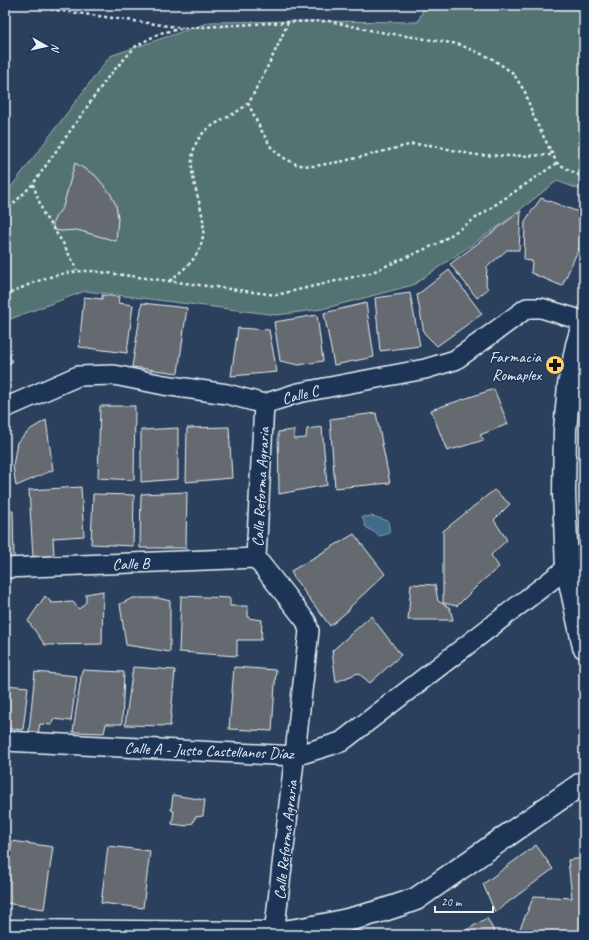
<svg xmlns="http://www.w3.org/2000/svg" width="589" height="940" font-family="Caveat,sans-serif">
<style>
.green{fill:#537372;stroke:#9eb2b5}
.water{fill:#436a8a;stroke:#85a0b6}
.building{fill:#656b70;stroke:#e8f1f8}
.lines{fill:none;stroke-linecap:round;stroke-linejoin:round}
.minor-casing{stroke:#e8f1f8;stroke-width:22}
.tertiary-casing{stroke:#e8f1f8;stroke-width:25}
.path{stroke:#e8f1f8;stroke-width:2.5;stroke-dasharray:3 3;stroke-linecap:butt}
.minor{stroke:#1d3557;stroke-width:19}
.tertiary{stroke:#1d3557;stroke-width:22}
.labels{text-anchor:middle;stroke-width:3;stroke-linejoin:round;paint-order:stroke}
.poi-label{font-size:16px;fill:#e8f1f8;stroke:#1d3557;text-anchor:end}
.street-label{font-size:16px;fill:#e8f1f8;stroke:#1d3557}
</style>
<rect width="100%" height="100%" fill="#2b405c"/>
<filter id="ink" filterUnits="userSpaceOnUse"><feTurbulence type="fractalNoise" baseFrequency=".025" numOctaves="2"/><feDisplacementMap in="SourceGraphic" scale="8" xChannelSelector="R" yChannelSelector="G"/><feConvolveMatrix kernelMatrix="1 2 1 2 8 2 1 2 1" color-interpolation-filters="sRGB"/></filter>
<g filter="url(#ink)">
<path class="green" d="M 425,5 L 584,5 L 584,191 L 557,181 L 499,226 L 413,285 L 322,309 L 277,315 L 85,291 L 5,321 L 5,195 L 110,56 L 210,22 L 311,21 L 418,22 Z"/>
<path class="water" d="M 372,516 L 388,521 L 390,533 L 380,536 L 366,527 L 362,517 Z"/>
<g class="building">
<path d="M 75,163 L 95,175 L 110,193 L 116,205 L 118,218 L 116,241 L 77,230 L 61,231 L 55,230 L 53,228 L 53,222 L 56,216 L 63,207 Z"/>
<path d="M 541,198 L 584,214 L 584,237 L 562,286 L 531,273 L 532,261 L 524,260 L 525,221 Z"/>
<path d="M 521,211 L 519,250 L 507,250 L 487,267 L 486,285 L 488,289 L 477,298 L 450,264 Z"/>
<path d="M 449,270 L 482,314 L 437,346 L 424,333 L 417,295 Z"/>
<path d="M 410,293 L 420,346 L 380,351 L 375,298 Z"/>
<path d="M 102,295 L 119,297 L 118,303 L 133,305 L 127,353 L 79,347 L 84,297 L 102,299 Z"/>
<path d="M 142,303 L 187,308 L 178,373 L 132,367 Z"/>
<path d="M 366,303 L 374,357 L 334,365 L 324,313 Z"/>
<path d="M 317,315 L 323,361 L 299,365 L 280,361 L 274,322 Z"/>
<path d="M 238,328 L 269,330 L 277,372 L 231,376 Z"/>
<path d="M 5,345 L 12,362 L 5,366 Z"/>
<path d="M 494,389 L 508,424 L 480,435 L 484,440 L 447,451 L 431,410 Z"/>
<path d="M 100,406 L 135,406 L 134,480 L 98,478 Z"/>
<path d="M 376,413 L 390,483 L 335,488 L 330,419 Z"/>
<path d="M 46,420 L 53,470 L 16,486 L 13,466 L 17,442 L 31,429 Z"/>
<path d="M 229,427 L 232,478 L 186,482 L 187,428 Z"/>
<path d="M 322,427 L 327,485 L 279,494 L 278,432 L 294,430 L 294,439 L 306,438 L 307,429 Z"/>
<path d="M 178,428 L 178,479 L 141,482 L 141,430 Z"/>
<path d="M 81,487 L 84,536 L 53,538 L 54,556 L 33,557 L 29,490 Z"/>
<path d="M 494,490 L 510,504 L 494,520 L 507,540 L 491,555 L 499,567 L 480,583 L 457,606 L 443,603 L 443,531 Z"/>
<path d="M 187,492 L 186,548 L 140,548 L 141,494 Z"/>
<path d="M 93,494 L 134,495 L 133,546 L 91,544 Z"/>
<path d="M 5,511 L 13,511 L 14,561 L 5,561 Z"/>
<path d="M 354,534 L 385,574 L 351,606 L 349,610 L 330,626 L 294,578 L 291,571 Z"/>
<path d="M 411,584 L 435,585 L 438,601 L 450,608 L 453,620 L 408,620 Z"/>
<path d="M 103,591 L 102,644 L 45,645 L 28,621 L 45,596 L 52,603 L 73,602 L 79,609 L 86,602 L 86,594 Z"/>
<path d="M 181,596 L 230,598 L 230,606 L 248,606 L 248,618 L 262,620 L 261,640 L 237,640 L 237,656 L 179,652 Z"/>
<path d="M 133,598 L 158,598 L 170,601 L 170,652 L 126,645 L 120,604 Z"/>
<path d="M 371,616 L 401,655 L 370,683 L 358,673 L 336,682 L 332,651 Z"/>
<path d="M 133,667 L 175,670 L 170,726 L 125,725 Z"/>
<path d="M 234,667 L 276,670 L 272,731 L 229,729 Z"/>
<path d="M 82,670 L 124,672 L 122,724 L 106,724 L 104,733 L 73,732 Z"/>
<path d="M 35,672 L 77,676 L 71,721 L 53,719 L 52,725 L 40,724 L 38,733 L 29,731 Z"/>
<path d="M 5,685 L 28,687 L 23,730 L 5,728 Z"/>
<path d="M 173,795 L 205,800 L 203,816 L 195,817 L 193,823 L 189,824 L 187,826 L 172,824 L 174,811 L 171,810 Z"/>
<path d="M 12,841 L 53,847 L 44,909 L 5,903 L 5,891 Z"/>
<path d="M 536,845 L 553,869 L 495,912 L 483,884 Z"/>
<path d="M 108,846 L 150,851 L 143,908 L 101,903 Z"/>
<path d="M 584,858 L 584,935 L 521,935 L 518,933 L 534,896 L 572,898 L 568,860 Z"/>
<path d="M 487,918 L 496,935 L 458,935 Z"/>
</g>
<g class="lines">
<g class="minor-casing">
<g id="minor">
<path d="M 264,404 L 256,558 L 306,621 L 309,631 L 274,935"/>
<path d="M 5,408 L 78,376 L 114,375 L 164,385 L 227,394 L 264,404 L 298,393 L 425,369 L 455,360 L 486,338 L 527,308 L 541,308 L 584,321"/>
<path d="M 5,568 L 256,558"/>
<path d="M 5,741 L 295,756 L 341,742 L 567,568"/>
</g>
</g>
<g class="tertiary-casing">
<g id="tertiary">
<path d="M 584,322 L 577,345 L 569,385 L 565,430 L 564,493 L 567,568 L 584,647"/>
<path d="M 5,931 L 275,933 C 323,927 371,916 416,899 L 584,782"/>
</g>
</g>
<g class="path">
<path d="M 21,5 L 183,28"/>
<path d="M 248,103 L 260,128 L 271,147 L 282,157 L 298,165 L 314,166 L 344,161 L 413,144 L 430,145 L 475,155 L 512,156 L 552,155"/>
<path d="M 33,184 L 44,215 L 63,243 L 77,270"/>
<path d="M 5,212 L 33,184 L 108,77 L 136,46 L 160,33 L 185,28 L 288,22 L 329,21 L 374,31 L 458,44 L 491,58 L 513,73 L 525,92 L 534,118 L 557,163 L 584,178"/>
<path d="M 170,281 C 177,274 188,267 194,258 C 220,221 183,187 194,149 C 201,123 230,121 248,103 C 252,99 255,90 258,85 C 269,64 279,44 288,22"/>
<path d="M 5,296 C 32,282 61,270 92,271 L 276,295 L 370,273 L 439,243 L 557,163"/>
</g>
<use href="#minor" class="minor"/>
<use href="#tertiary" class="tertiary"/>
</g>
</g>
<defs>
<g id="pharmacy-disc" transform="scale(1)"><circle r="9.5" fill="#ffd166" stroke="#1d3557"/><path d="M-2-6h4v4h4v4h-4v4h-4v-4h-4v-4h4Z" fill="#111"/></g>
</defs>
<g fill-rule="evenodd">
<use href="#pharmacy-disc" x="555" y="365"/>
</g>
<g class="labels">
<g class="poi-label">
<text x="541" y="362">Farmacia<tspan x="541" dy="18">Romaplex</tspan></text>
</g>
<g class="street-label">
<text transform="translate(300 394) rotate(-14)" y="6">Calle C</text>
<text transform="translate(260 487) rotate(-87)" y="6">Calle Reforma Agraria</text>
<text transform="translate(131 563) rotate(-2)" y="6">Calle B</text>
<text transform="translate(209 750) rotate(2)" y="6">Calle A - Justo Castellanos Díaz</text>
<text transform="translate(285 840) rotate(-84)" y="6">Calle Reforma Agraria</text>
</g>
</g>
<rect width="589" height="940" fill="none" stroke="#1d3557" stroke-width="20"/>
<rect x="10" y="10" width="569" height="920" fill="none" stroke="#e8f1f8" stroke-width="1.5" filter="url(#ink)"/>
<g transform="translate(46 46) rotate(98)" stroke="#1d3557" stroke-width="3" paint-order="stroke">
<path d="M0-3L7 15L0 10L-7 15Z" fill="#e8f1f8"/>
<text y="-6" font-size="11" font-weight="bold" text-anchor="middle" fill="#e8f1f8">N</text>
</g>
<path d="M435 906v6h58v-6" fill="none" stroke="#e8f1f8" stroke-width="2"/>
<text x="441" y="906" font-size="12" fill="#e8f1f8" stroke="#1d3557" stroke-width="3" paint-order="stroke">20 m</text>
</svg>
